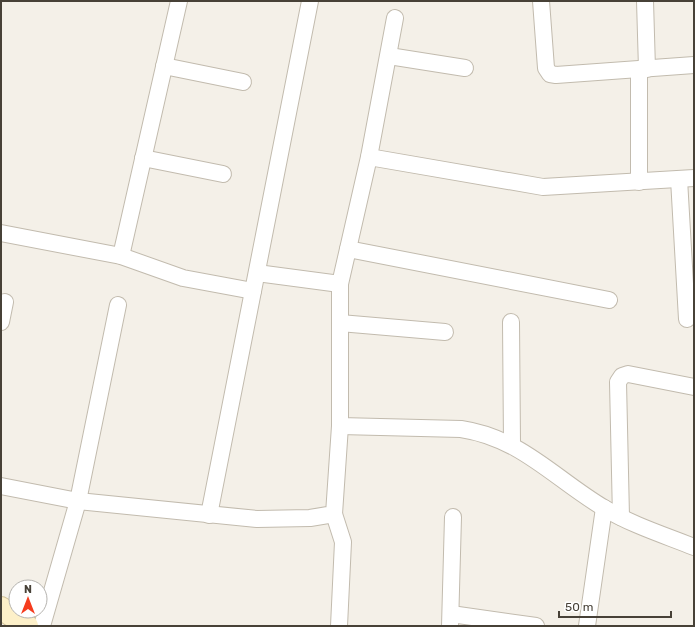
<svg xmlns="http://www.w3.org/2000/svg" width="695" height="627" font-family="Rubik,sans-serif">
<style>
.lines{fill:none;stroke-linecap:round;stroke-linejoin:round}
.minor-casing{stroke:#c2bbae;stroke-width:18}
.secondary-casing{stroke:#d3c399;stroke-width:24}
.minor{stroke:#fff;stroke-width:16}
.secondary{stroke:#fdf0c9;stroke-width:22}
</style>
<rect width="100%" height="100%" fill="#f4f0e8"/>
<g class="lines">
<g class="minor-casing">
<g id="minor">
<path d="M 541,1 L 546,68 L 550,74 L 556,75 L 694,65"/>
<path d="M 645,1 L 647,69"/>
<path d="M 389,56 L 465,68"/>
<path d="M 164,66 L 243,82"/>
<path d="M 369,157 L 543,187 L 694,178"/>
<path d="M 143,158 L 223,174"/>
<path d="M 679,179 L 687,319"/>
<path d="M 639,182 L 639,70"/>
<path d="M 1,233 L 121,256 L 183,278 L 253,291"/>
<path d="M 348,249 L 609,300"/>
<path d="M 121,256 L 179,1"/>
<path d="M 257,273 L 340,284 L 369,157 L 395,18"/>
<path d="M 340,284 L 340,426 L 461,429 C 521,438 555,479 604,508 C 632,525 664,535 694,547"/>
<path d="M 1,322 L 5,302"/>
<path d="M 511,322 L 512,444"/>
<path d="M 340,323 L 445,332"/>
<path d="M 1,486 L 78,501 L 257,519 L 310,518 L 334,514 L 340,426"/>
<path d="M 334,514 L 343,542 L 339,626"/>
<path d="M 209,515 L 310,1"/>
<path d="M 621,517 L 618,382 L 622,376 L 628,374 L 694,387"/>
<path d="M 451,614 L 536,626"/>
<path d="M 42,626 L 78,501 L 118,305"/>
<path d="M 450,626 L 453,517"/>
<path d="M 587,626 L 604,508"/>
</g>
</g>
<g class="secondary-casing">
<path id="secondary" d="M 1,608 L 27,626"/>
</g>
<use href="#minor" class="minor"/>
<use href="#secondary" class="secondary"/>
</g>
<rect width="695" height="627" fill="none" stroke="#474137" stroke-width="4"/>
<g transform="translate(28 599)"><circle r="19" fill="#ffffff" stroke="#b5b3af"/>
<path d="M0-3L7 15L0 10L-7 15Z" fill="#f53c1e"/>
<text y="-6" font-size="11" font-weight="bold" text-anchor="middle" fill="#474137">N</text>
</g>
<path d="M559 611v6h112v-6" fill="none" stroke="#474137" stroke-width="2"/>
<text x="565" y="611" font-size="12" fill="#474137" stroke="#ffffff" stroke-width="3" paint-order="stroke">50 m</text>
</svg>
